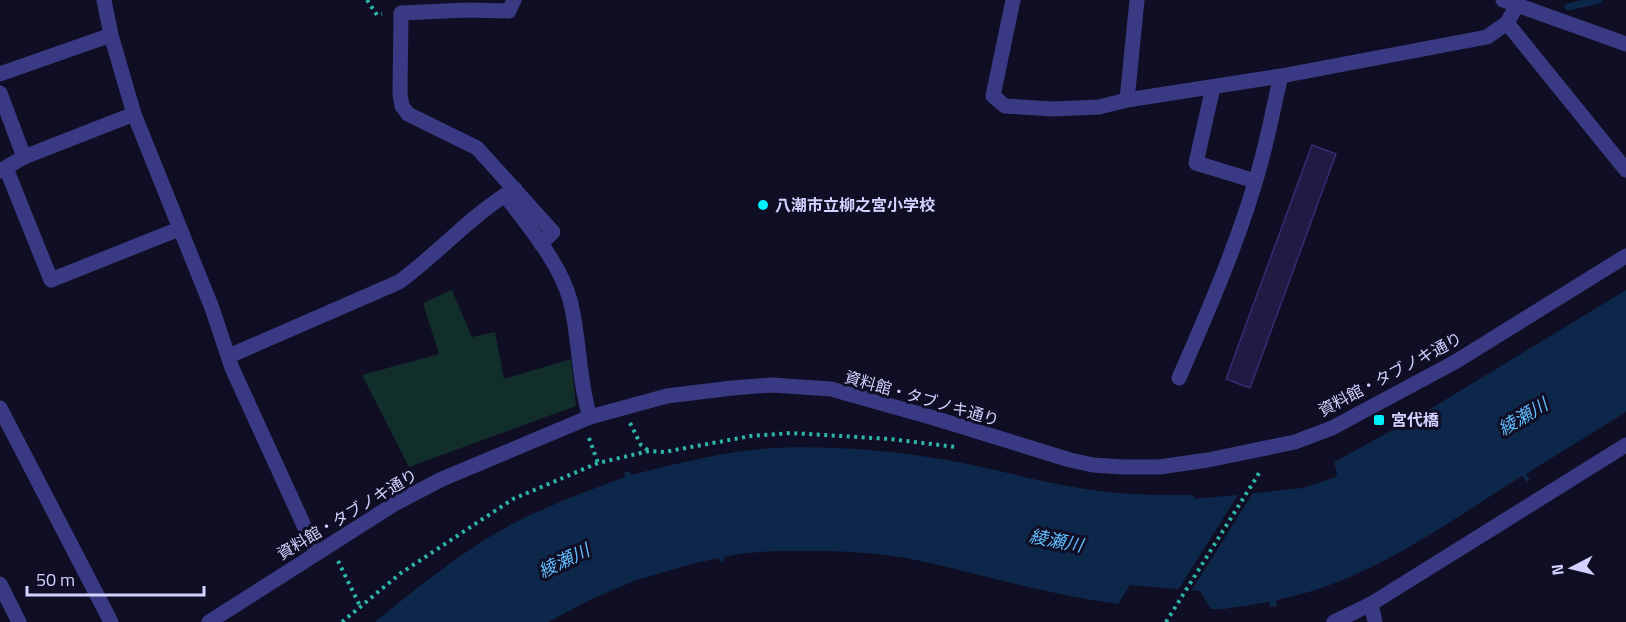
<svg xmlns="http://www.w3.org/2000/svg" width="1626" height="622" font-family="'Titillium Web','Noto Sans JP',sans-serif">
<style>
.green{fill:#112e2b}
.water{fill:#0c2749}
.pier{fill:#100e24}
.lines{fill:none;stroke-linecap:round;stroke-linejoin:round}
.stream{stroke:#0c2749;stroke-width:7}
.building{fill:#201a45;stroke:#352c71;stroke-width:1.5}
.path{stroke:#2eb6a6;stroke-width:4;stroke-dasharray:3 4.5;stroke-linecap:butt}
.minor{stroke:#393a83;stroke-width:15}
.poi-dot{fill:#00f1fc;stroke:#100e24;stroke-width:2}
.labels{text-anchor:middle;stroke-width:6;stroke-linejoin:round;paint-order:stroke}
.poi-label{font-size:16px;font-weight:bold;fill:#d3d1ff;stroke:#100e24;text-anchor:start}
.street-label{font-size:16px;fill:#d3d1ff;stroke:#100e24}
.water-label{font-size:18px;font-style:italic;fill:#5fbeff;stroke:#100e24}
</style>
<rect width="100%" height="100%" fill="#100e24"/>
<path class="green" d="M 452,290 L 472,337 L 495,332 L 504,379 L 571,359 L 576,406 L 409,467 L 362,375 L 439,354 L 423,303 Z"/>
<path class="water" d="M 1626,290 L 1626,412 L 1526,474 L 1530,480 L 1527,482 L 1522,476 C 1445,524 1367,583 1276,600 L 1277,606 L 1270,607 L 1269,602 L 1224,609 L 1211,609 L 1200,591 L 1130,585 L 1118,604 C 1049,595 988,576 921,561 C 882,552 841,551 802,551 C 776,551 749,551 724,557 L 724,562 L 721,562 L 719,558 L 691,564 L 634,581 L 592,599 L 548,622 L 375,622 C 418,587 468,546 518,521 C 553,504 589,490 625,477 L 624,473 L 629,471 L 631,475 C 671,465 710,455 751,450 C 803,444 876,449 928,457 C 979,464 1029,480 1079,488 C 1117,495 1155,495 1193,495 L 1195,499 L 1303,488 L 1336,477 L 1337,473 L 1334,462 L 1427,411 Z"/>
<path class="pier" d="M 1254,491 L 1190,593 L 1177,592 L 1239,493 Z"/>
<g class="lines">
<path class="stream" d="M 1568,7 L 1599,0"/>
</g>
<path class="building" d="M 1312,145 L 1336,154 L 1250,388 L 1226,379 Z"/>
<g class="lines">
<g class="path">
<path d="M 367,0 L 377,15 L 382,14"/>
<path d="M 630,423 L 641,445 L 649,451"/>
<path d="M 589,438 L 598,463"/>
<path d="M 338,561 L 360,606"/>
<path d="M 342,622 L 401,573 L 513,499 L 598,463 L 649,451 L 664,452 L 751,436 L 791,433 L 890,439 L 956,447"/>
<path d="M 1166,622 L 1261,470"/>
</g>
<g class="minor">
<path d="M 104,0 L 111,35 L 134,114 L 212,308 L 232,368 L 316,552"/>
<path d="M 514,0 L 509,11 L 467,10 L 401,13 L 400,94 L 402,106 L 408,114 L 477,148 L 553,232 L 541,244"/>
<path d="M 1013,0 L 993,96 L 1005,106 L 1053,109 L 1099,107 L 1127,100 L 1281,76 L 1487,37 L 1507,23 L 1517,5"/>
<path d="M 1503,0 L 1626,44"/>
<path d="M 1507,23 L 1626,170"/>
<path d="M 0,74 L 111,35"/>
<path d="M 1213,87 L 1196,163 L 1255,181"/>
<path d="M 0,93 L 24,157"/>
<path d="M 1127,100 L 1137,0"/>
<path d="M 6,168 L 51,280 L 179,229"/>
<path d="M 0,171 L 24,157 L 134,114"/>
<path d="M 505,195 C 528,226 560,263 570,300 C 580,338 578,379 590,417"/>
<path d="M 229,356 L 399,282 C 439,253 472,214 515,189"/>
<path d="M 1179,378 C 1210,307 1241,236 1261,162 C 1269,133 1274,104 1281,76"/>
<path d="M 0,408 L 111,622"/>
<path d="M 0,584 L 19,622"/>
<path d="M 1371,604 L 1375,622"/>
<path d="M 209,622 L 396,503 L 442,479 L 590,417 L 667,396 L 732,388 L 772,385 L 831,389 L 934,418 L 1070,460 L 1093,465 L 1123,467 L 1159,467 L 1208,460 L 1295,442 L 1332,428 L 1455,362 L 1626,256"/>
<path d="M 1334,622 L 1371,604 L 1626,445"/>
</g>
</g>
<g class="poi-dot">
<circle cx="763" cy="205" r="6"/>
<rect x="1373" y="414" width="12" height="12" rx="3"/>
</g>
<g class="labels">
<g class="poi-label">
<text x="775" y="211">八潮市立柳之宮小学校</text>
<text x="1391" y="426">宮代橋</text>
</g>
<g class="street-label">
<text transform="translate(1390 374) rotate(-28)" y="6">資料館・タブノキ通り</text>
<text transform="translate(922 398) rotate(16)" y="6">資料館・タブノキ通り</text>
<text transform="translate(347 514) rotate(-31)" y="6">資料館・タブノキ通り</text>
</g>
<g class="water-label">
<text transform="translate(1523 417) rotate(-31)" y="6">綾瀬川</text>
<text transform="translate(1056 541) rotate(11)" y="6">綾瀬川</text>
<text transform="translate(564 561) rotate(-26)" y="6">綾瀬川</text>
</g>
</g>
<g transform="translate(1572 568) rotate(263)" stroke="#100e24" stroke-width="4.5" paint-order="stroke">
<path d="M0-4.5L10 22L0 15L-10 22Z" fill="#d3d1ff"/>
<text y="-9" font-size="16" font-weight="bold" text-anchor="middle" fill="#d3d1ff">N</text>
</g>
<path d="M27 586v9h177v-9" fill="none" stroke="#d3d1ff" stroke-width="3"/>
<text x="36" y="586" font-size="18" fill="#d3d1ff" stroke="#100e24" stroke-width="4.5" paint-order="stroke">50 m</text>
</svg>
